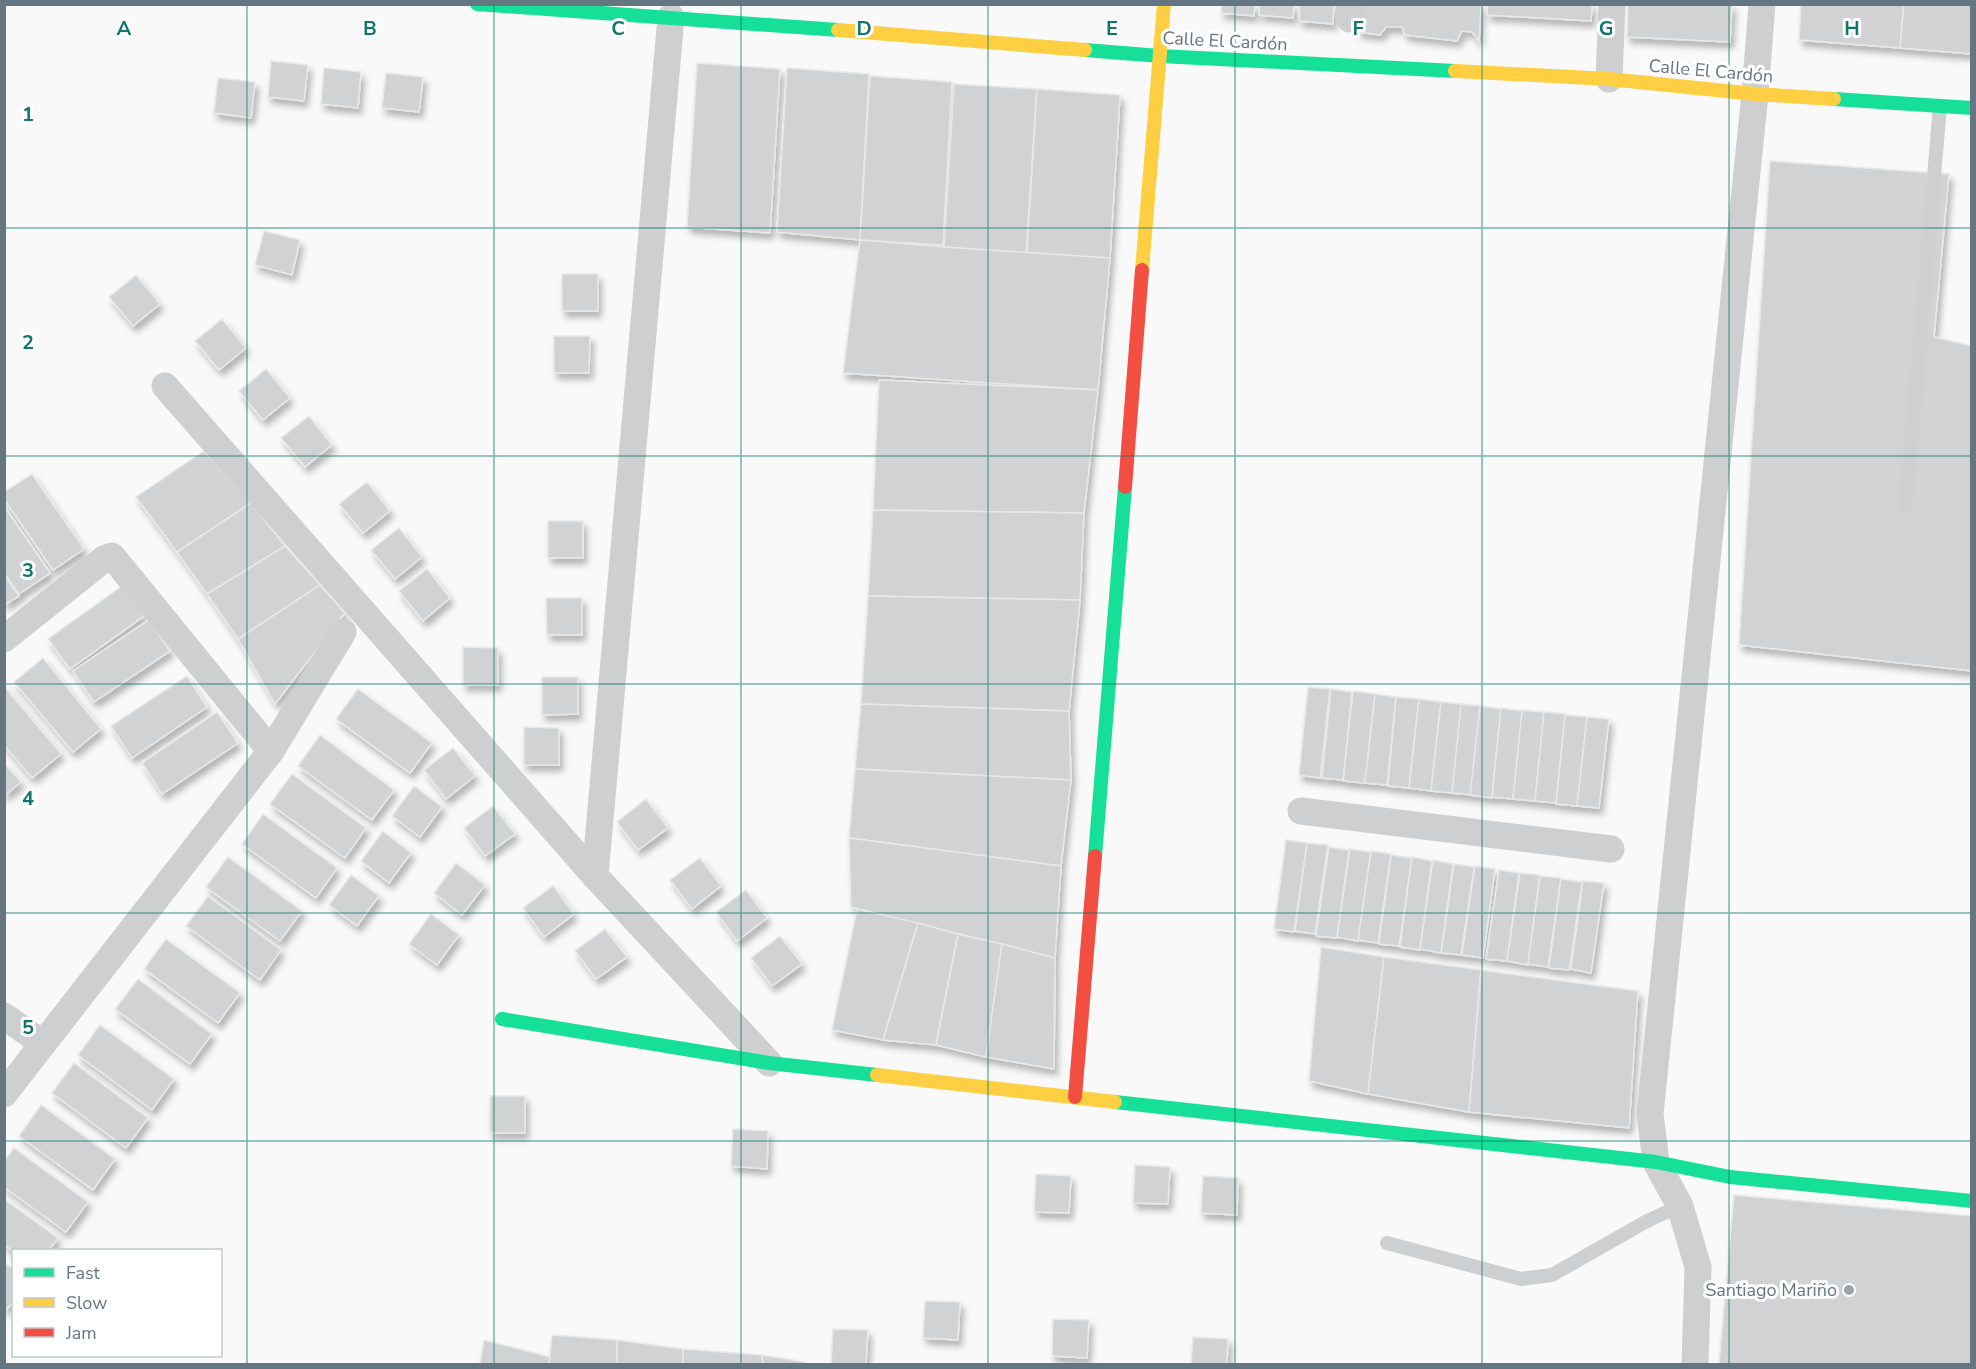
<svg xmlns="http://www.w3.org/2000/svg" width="1976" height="1369" font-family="'Nunito Sans',sans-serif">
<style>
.building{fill:#d0d2d3;stroke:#e8e8e8;stroke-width:1.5;filter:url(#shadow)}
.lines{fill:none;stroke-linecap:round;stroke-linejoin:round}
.lane{stroke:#cecfd0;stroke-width:14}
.street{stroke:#cecfd0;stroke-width:27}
.fast{stroke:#16e098;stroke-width:14}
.slow{stroke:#ffcf43;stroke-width:14}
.jam{stroke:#f24e42;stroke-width:14}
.grid{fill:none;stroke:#0f766e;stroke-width:1.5;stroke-opacity:0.55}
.poi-dot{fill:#99a4ac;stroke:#fff;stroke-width:2}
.labels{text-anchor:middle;stroke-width:6;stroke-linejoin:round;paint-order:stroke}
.street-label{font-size:18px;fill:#657683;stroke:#fff}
.poi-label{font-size:18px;fill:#657683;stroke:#fff;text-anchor:end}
.grid-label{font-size:20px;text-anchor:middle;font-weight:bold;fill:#0f766e;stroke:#fff;stroke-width:6;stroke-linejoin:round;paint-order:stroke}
</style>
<defs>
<filter id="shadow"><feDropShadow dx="3.5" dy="6" stdDeviation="3" flood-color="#0004"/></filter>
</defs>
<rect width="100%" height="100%" fill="#f9f9f9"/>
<g class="building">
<path d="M 1222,4 L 1255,4 L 1254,16 L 1221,13 Z"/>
<path d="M 1260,4 L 1294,4 L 1293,18 L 1259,15 Z"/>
<path d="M 1300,4 L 1334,4 L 1333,24 L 1299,21 Z"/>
<path d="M 1361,4 L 1481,4 L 1479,41 L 1472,32 L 1462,31 L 1457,41 L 1405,35 L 1402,27 L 1386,27 L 1380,35 L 1358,32 Z"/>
<path d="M 1488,4 L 1592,4 L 1591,21 L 1487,15 Z"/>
<path d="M 1628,4 L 1732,5 L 1730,42 L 1627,37 Z"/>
<path d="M 1801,4 L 1904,4 L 1900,48 L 1799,40 Z"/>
<path d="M 1904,4 L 1972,4 L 1972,54 L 1900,48 Z"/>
<path d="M 271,61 L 308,65 L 304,101 L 268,97 Z"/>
<path d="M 697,63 L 780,69 L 770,233 L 687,227 Z"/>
<path d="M 324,68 L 361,72 L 358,108 L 321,104 Z"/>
<path d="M 787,68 L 869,74 L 860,240 L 777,232 Z"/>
<path d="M 386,73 L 423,77 L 419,112 L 382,108 Z"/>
<path d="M 870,76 L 952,82 L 943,245 L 860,240 Z"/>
<path d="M 218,78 L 255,82 L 251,118 L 214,113 Z"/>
<path d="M 954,84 L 1037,89 L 1026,253 L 944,247 Z"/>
<path d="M 1037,89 L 1120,95 L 1110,258 L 1027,253 Z"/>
<path d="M 1770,161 L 1949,174 L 1934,337 L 1972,346 L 1972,671 L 1739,645 Z"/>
<path d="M 264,231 L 300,240 L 292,275 L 255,265 Z"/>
<path d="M 860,240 L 944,247 L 1110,258 L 1098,390 L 843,373 Z"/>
<rect x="562" y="274" width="36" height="37"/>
<path d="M 136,275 L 160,304 L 133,326 L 109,297 Z"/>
<path d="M 222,319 L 246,348 L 219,370 L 195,341 Z"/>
<path d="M 554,336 L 590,336 L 589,373 L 554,373 Z"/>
<path d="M 266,369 L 290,398 L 263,420 L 239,391 Z"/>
<path d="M 879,380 L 1098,390 L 1084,513 L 873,510 Z"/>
<path d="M 309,416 L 332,445 L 305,467 L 281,438 Z"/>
<path d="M 204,451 L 251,503 L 177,552 L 136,497 Z"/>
<path d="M 32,474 L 84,549 L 53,570 L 4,499 L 4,492 Z"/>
<path d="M 367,482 L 390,511 L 363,533 L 339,504 Z"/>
<path d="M 251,503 L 285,546 L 207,594 L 177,552 Z"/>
<path d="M 4,506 L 50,573 L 19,594 L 4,573 Z"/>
<path d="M 873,510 L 1084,513 L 1080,600 L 868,596 Z"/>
<rect x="548" y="521" width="35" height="37"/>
<path d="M 399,528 L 422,557 L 395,579 L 371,550 Z"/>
<path d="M 285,546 L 320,585 L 238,639 L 207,594 Z"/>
<path d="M 427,569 L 450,598 L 423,621 L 399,591 Z"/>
<path d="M 4,575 L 19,596 L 4,605 Z"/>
<path d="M 320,585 L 345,613 L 275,704 L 238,639 Z"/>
<path d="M 122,586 L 144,616 L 70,669 L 48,639 Z"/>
<path d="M 868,596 L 1080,600 L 1069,711 L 861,704 Z"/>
<path d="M 546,598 L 582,598 L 582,635 L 547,635 Z"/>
<path d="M 149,620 L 170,651 L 94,702 L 73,671 Z"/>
<path d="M 463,647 L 498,648 L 498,685 L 463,685 Z"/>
<path d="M 43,658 L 101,729 L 73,752 L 14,682 Z"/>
<path d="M 187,676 L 207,707 L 132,758 L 111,726 Z"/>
<path d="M 542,677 L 578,677 L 578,714 L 542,715 Z"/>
<path d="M 4,686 L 61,754 L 32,778 L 4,745 Z"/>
<path d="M 1308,687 L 1330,689 L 1320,778 L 1299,775 Z"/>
<path d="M 358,689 L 432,743 L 410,773 L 336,719 Z"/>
<path d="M 1331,689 L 1352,692 L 1343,780 L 1322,778 Z"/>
<path d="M 1353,691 L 1375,694 L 1365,783 L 1343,781 Z"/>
<path d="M 1375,694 L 1396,697 L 1387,785 L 1365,783 Z"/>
<path d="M 1396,697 L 1419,699 L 1409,788 L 1388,786 Z"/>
<path d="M 1419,699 L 1441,702 L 1431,791 L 1409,788 Z"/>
<path d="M 1441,702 L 1462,704 L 1453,793 L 1431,791 Z"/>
<path d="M 861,704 L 1069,711 L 1071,780 L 855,769 Z"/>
<path d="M 1461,704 L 1483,706 L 1473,795 L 1452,793 Z"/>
<path d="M 1480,706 L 1501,709 L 1492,798 L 1470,795 Z"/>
<path d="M 1501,708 L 1523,711 L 1513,799 L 1492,797 Z"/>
<path d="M 1522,710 L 1544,712 L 1535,801 L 1513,799 Z"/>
<path d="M 217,712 L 238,743 L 162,794 L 142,763 Z"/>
<path d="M 1544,712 L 1566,714 L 1556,803 L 1535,801 Z"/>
<path d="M 1565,715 L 1587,717 L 1577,806 L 1556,804 Z"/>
<path d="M 1587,717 L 1609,719 L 1599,808 L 1577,806 Z"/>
<path d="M 524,727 L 559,728 L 559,765 L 524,765 Z"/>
<path d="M 320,735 L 394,790 L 372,820 L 298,766 Z"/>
<path d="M 453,748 L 475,776 L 446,799 L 424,770 Z"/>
<path d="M 4,763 L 21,782 L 4,796 Z"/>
<path d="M 855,769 L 1071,780 L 1061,866 L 849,838 Z"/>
<path d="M 292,774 L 366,828 L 345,858 L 270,804 Z"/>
<path d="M 414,786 L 442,807 L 420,837 L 392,816 Z"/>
<path d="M 646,799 L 668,828 L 638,850 L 617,822 Z"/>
<path d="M 493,806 L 515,834 L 485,856 L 464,828 Z"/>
<path d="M 263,814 L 337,868 L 316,898 L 242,844 Z"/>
<path d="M 383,831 L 411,853 L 389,883 L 361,861 Z"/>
<path d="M 849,838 L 1061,866 L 1055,958 L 851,907 Z"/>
<path d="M 1286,840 L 1307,843 L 1294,932 L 1274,929 Z"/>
<path d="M 1307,843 L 1328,845 L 1315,934 L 1295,931 Z"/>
<path d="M 1329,847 L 1349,850 L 1337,938 L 1316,936 Z"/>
<path d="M 1350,849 L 1371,852 L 1358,941 L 1337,937 Z"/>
<path d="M 1371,851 L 1391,854 L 1378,943 L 1358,940 Z"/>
<path d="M 1391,855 L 1412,858 L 1399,946 L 1379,944 Z"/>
<path d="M 228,857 L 302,911 L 280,941 L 206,887 Z"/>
<path d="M 1412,857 L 1432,861 L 1420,950 L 1400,947 Z"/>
<path d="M 700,858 L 721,886 L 692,909 L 670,880 Z"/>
<path d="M 1433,860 L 1453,864 L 1441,953 L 1420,949 Z"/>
<path d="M 456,863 L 485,885 L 462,915 L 434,893 Z"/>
<path d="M 1454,864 L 1474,867 L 1461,955 L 1441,953 Z"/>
<path d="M 1475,866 L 1495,869 L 1483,958 L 1462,955 Z"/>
<path d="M 1499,870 L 1519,873 L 1507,961 L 1486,959 Z"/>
<path d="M 1520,873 L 1540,875 L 1528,965 L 1507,961 Z"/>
<path d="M 351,875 L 379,896 L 357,926 L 329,905 Z"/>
<path d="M 1540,876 L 1561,878 L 1548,967 L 1528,964 Z"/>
<path d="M 1561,879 L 1582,882 L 1569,970 L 1549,968 Z"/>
<path d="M 1583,881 L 1604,883 L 1591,973 L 1571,969 Z"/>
<path d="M 553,886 L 574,914 L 544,937 L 523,908 Z"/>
<path d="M 746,890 L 767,918 L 737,941 L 716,912 Z"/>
<path d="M 208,896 L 281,950 L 260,980 L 186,926 Z"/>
<path d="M 857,909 L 918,923 L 883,1040 L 832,1030 Z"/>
<path d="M 431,914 L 459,935 L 437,965 L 409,944 Z"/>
<path d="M 918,923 L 958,934 L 936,1045 L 883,1040 Z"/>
<path d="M 605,929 L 627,957 L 596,979 L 575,951 Z"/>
<path d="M 958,934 L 1002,944 L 986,1057 L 936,1045 Z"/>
<path d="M 780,936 L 802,964 L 772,986 L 751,958 Z"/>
<path d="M 166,939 L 240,993 L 218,1023 L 144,969 Z"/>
<path d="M 1002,944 L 1055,958 L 1054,1069 L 986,1057 Z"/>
<path d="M 1321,947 L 1384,957 L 1368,1094 L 1309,1081 Z"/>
<path d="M 1384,957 L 1481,970 L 1469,1112 L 1368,1094 Z"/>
<path d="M 1481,970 L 1638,991 L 1629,1128 L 1469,1112 Z"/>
<path d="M 138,979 L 212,1034 L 190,1064 L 115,1009 Z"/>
<path d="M 100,1025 L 174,1079 L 152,1110 L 78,1055 Z"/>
<path d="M 74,1063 L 148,1118 L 126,1148 L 52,1093 Z"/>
<rect x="490" y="1096" width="35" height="37"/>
<path d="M 41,1105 L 115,1159 L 93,1190 L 19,1136 Z"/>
<path d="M 733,1129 L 768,1131 L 767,1169 L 731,1166 Z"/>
<path d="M 14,1148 L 88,1202 L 66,1232 L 4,1187 L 4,1161 Z"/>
<path d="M 1135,1165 L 1170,1167 L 1168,1204 L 1133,1203 Z"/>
<path d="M 1036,1174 L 1071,1176 L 1069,1213 L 1034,1212 Z"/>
<path d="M 1203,1176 L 1238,1178 L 1237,1215 L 1201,1213 Z"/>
<path d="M 1734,1195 L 1972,1216 L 1972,1364 L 1719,1364 Z"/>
<path d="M 4,1199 L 58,1238 L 49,1250 L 14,1251 L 4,1245 Z"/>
<path d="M 4,1263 L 14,1269 L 14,1300 L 6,1310 L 4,1309 Z"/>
<path d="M 925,1301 L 960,1302 L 958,1340 L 923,1338 Z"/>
<path d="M 1053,1319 L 1089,1320 L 1087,1358 L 1052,1356 Z"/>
<path d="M 833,1329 L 868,1330 L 866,1364 L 831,1364 Z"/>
<path d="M 552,1335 L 617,1340 L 617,1364 L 549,1364 Z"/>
<path d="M 1193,1337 L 1228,1339 L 1227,1364 L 1191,1364 Z"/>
<path d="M 484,1340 L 550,1357 L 549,1364 L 480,1364 Z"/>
<path d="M 617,1340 L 683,1349 L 683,1364 L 617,1364 Z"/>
<path d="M 683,1349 L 762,1355 L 763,1364 L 683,1364 Z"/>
<path d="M 762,1355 L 804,1362 L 804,1364 L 763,1364 Z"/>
</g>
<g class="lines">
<g class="lane">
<path d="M 1906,505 L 1940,106"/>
<path d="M 1387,1243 L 1521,1279 L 1552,1275 L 1647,1221 L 1680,1206"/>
</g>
<g class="street">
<path d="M 1349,4 L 1350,19"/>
<path d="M 1609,79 L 1612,4"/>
<path d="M 165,386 L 595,876 L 769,1063"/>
<path d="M 4,639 L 104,559 L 112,556 L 271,751"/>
<path d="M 1301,811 L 1611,849"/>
<path d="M 595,876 L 671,17"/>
<path d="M 4,1016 L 42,1043"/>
<path d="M 4,1094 L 271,751 L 343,632"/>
<path d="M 1695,1364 L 1698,1267 L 1680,1206 L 1656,1162 L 1650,1114 L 1755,94 L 1762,4"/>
</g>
<g class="fast">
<path d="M 477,4 L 838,30"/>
<path d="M 1085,50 L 1160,56 L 1455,71"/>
<path d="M 1834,99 L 1972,108"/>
<path d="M 1095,856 L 1125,487"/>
<path d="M 502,1019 L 769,1063 L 877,1075"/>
<path d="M 1115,1102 L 1656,1162 L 1730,1177 L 1972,1201"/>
</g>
<g class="slow">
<path d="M 838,30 L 1085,50"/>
<path d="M 1455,71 L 1609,79 L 1755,94 L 1834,99"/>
<path d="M 1142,270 L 1164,4"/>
<path d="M 877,1075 L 1115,1102"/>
</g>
<g class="jam">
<path d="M 1125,487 L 1142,270"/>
<path d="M 1075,1097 L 1095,856"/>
</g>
</g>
<path class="grid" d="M 247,4 L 247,1364M 494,4 L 494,1364M 741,4 L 741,1364M 988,4 L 988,1364M 1235,4 L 1235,1364M 1482,4 L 1482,1364M 1729,4 L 1729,1364M 4,228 L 1972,228M 4,456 L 1972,456M 4,684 L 1972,684M 4,913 L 1972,913M 4,1141 L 1972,1141"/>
<circle class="poi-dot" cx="1849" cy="1290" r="6"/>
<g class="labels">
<g class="street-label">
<text transform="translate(1225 41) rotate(3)" y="6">Calle El Cardón</text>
<text transform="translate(1711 71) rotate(5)" y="6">Calle El Cardón</text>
</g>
<g class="poi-label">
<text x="1837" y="1296">Santiago Mariño</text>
</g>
</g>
<g class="grid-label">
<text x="124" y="35">A</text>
<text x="370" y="35">B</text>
<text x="618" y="35">C</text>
<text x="864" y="35">D</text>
<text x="1112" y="35">E</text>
<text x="1358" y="35">F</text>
<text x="1606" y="35">G</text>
<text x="1852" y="35">H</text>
<text x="28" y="121">1</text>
<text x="28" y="349">2</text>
<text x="28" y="577">3</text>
<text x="28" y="805">4</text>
<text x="28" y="1034">5</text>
</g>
<rect width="1976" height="1369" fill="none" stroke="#657683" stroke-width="12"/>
<rect x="12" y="1249" width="210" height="108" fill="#ffffff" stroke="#c1c8cd" stroke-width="1.5"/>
<rect x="24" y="1268" width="30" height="9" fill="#16e098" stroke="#c1c8cd" stroke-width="1.5"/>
<text x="66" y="1279" font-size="18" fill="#657683">Fast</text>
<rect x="24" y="1298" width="30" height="9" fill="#ffcf43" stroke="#c1c8cd" stroke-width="1.5"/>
<text x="66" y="1309" font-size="18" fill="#657683">Slow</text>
<rect x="24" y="1328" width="30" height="9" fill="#f24e42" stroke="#c1c8cd" stroke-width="1.5"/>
<text x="66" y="1339" font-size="18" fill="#657683">Jam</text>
</svg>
